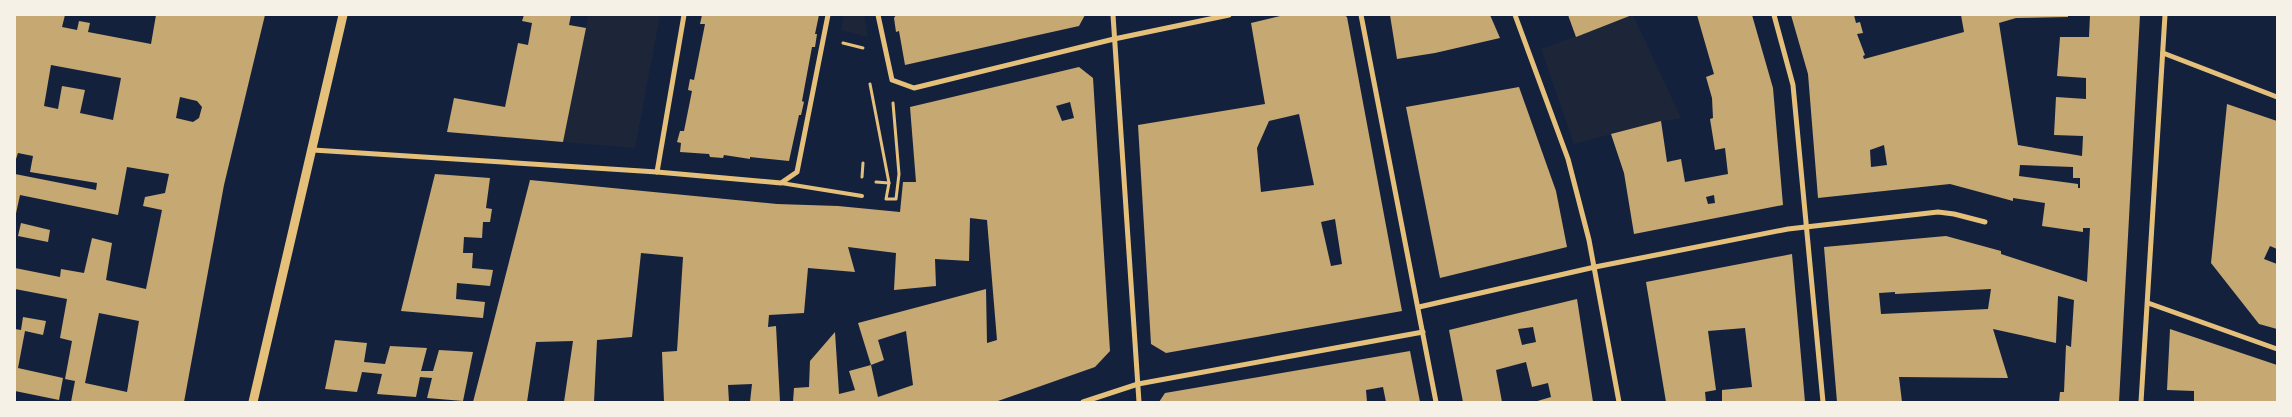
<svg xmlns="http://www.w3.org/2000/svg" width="2292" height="417" font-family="'PT Sans Narrow',sans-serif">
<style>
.green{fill:#1d2539}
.building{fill:#c6a872;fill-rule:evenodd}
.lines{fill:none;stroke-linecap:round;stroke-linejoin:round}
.path{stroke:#e5c07b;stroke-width:3}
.service{stroke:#e5c07b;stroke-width:4}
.minor{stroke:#e5c07b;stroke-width:5}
.tertiary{stroke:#e5c07b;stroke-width:9}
</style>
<rect width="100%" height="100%" fill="#14213d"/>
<g class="green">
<path d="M 588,15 L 660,15 L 635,148 L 563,142 Z"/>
<path d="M 844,15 L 864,15 L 868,37 L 841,30 Z"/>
<path d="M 1633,15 L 1681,118 L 1653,123 L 1574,144 L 1541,49 Z"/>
</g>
<g class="building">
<path d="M 15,15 L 65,15 L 62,27 L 77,30 L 79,21 L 90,23 L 88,32 L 151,44 L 156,15 L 265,15 L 224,185 L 184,402 L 71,402 L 75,381 L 65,379 L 72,341 L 60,338 L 67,299 L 15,289 L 15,268 L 60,277 L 61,269 L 84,273 L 92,238 L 112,243 L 106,280 L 146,289 L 162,210 L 143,206 L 145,197 L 165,193 L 169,174 L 127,167 L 118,215 L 20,195 L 15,218 L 15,174 L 96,190 L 97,183 L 30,172 L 33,156 L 18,153 L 15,162 ZM 51,65 L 121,78 L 113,120 L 80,113 L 85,90 L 62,86 L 58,109 L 44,106 ZM 180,97 L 197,101 L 202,107 L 199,118 L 193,122 L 176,118 ZM 99,313 L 139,321 L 127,392 L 85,383 Z"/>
<path d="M 524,15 L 571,15 L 569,25 L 586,28 L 563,142 L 447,132 L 454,98 L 505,107 L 518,43 L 528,45 L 532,23 L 522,21 Z"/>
<path d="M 702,15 L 819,15 L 815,34 L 817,34 L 815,47 L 812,47 L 802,101 L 804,102 L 801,115 L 799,115 L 789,161 L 750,157 L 750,159 L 724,155 L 723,158 L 710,157 L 709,154 L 680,152 L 681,143 L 677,142 L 680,131 L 684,131 L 692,91 L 688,90 L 690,79 L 694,80 L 705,24 L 700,24 Z"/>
<path d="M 896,15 L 1085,15 L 1079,26 L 905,65 L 899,31 L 896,32 L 894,18 Z"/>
<path d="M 1284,15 L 1344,15 L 1347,17 L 1402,311 L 1166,353 L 1151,344 L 1138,125 L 1265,104 L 1251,23 ZM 1299,114 L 1314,185 L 1261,192 L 1257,148 L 1269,121 ZM 1335,219 L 1342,264 L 1331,266 L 1321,222 Z"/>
<path d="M 1390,15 L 1490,15 L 1500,38 L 1435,53 L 1397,59 Z"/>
<path d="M 1568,15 L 1632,15 L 1576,37 Z"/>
<path d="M 1697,15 L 1752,15 L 1773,88 L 1783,205 L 1634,234 L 1624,173 L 1611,134 L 1661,121 L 1667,162 L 1681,159 L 1685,182 L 1728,174 L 1725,148 L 1715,150 L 1710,119 L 1713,118 L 1712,98 L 1706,77 L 1714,74 ZM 1714,195 L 1715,203 L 1708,204 L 1706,197 Z"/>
<path d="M 1791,15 L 1854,15 L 1856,23 L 1860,22 L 1863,33 L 1857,34 L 1865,55 L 1863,56 L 1864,59 L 1964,32 L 1961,15 L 2068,15 L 2068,17 L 2016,18 L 1999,23 L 2018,145 L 2082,156 L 2083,136 L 2054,135 L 2056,97 L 2086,99 L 2086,78 L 2057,76 L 2060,37 L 2089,37 L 2090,15 L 2140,15 L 2119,402 L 2059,402 L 2060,392 L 2064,392 L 2066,345 L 2071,347 L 2074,300 L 2058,296 L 2056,343 L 1993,329 L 2008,378 L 1899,377 L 1902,402 L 1837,402 L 1824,247 L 1946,236 L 2001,251 L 2001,254 L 2087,282 L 2090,228 L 2083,228 L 2083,232 L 2042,226 L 2045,203 L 2013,198 L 2013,201 L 1950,184 L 1818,198 L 1808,74 ZM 1884,145 L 1887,165 L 1871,167 L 1870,150 ZM 2020,165 L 2073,167 L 2073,178 L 2080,178 L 2080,188 L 2078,188 L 2078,184 L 2019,176 ZM 1991,289 L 1988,309 L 1881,314 L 1879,293 L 1895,292 L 1895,294 Z"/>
<path d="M 1079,67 L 1093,78 L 1110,351 L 1095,367 L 995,402 L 793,402 L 794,388 L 809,387 L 810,361 L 835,332 L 839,394 L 855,390 L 849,371 L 871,365 L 878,397 L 913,385 L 906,331 L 878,340 L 884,360 L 871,365 L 858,323 L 986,289 L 987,343 L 997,340 L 987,220 L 970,218 L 969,261 L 935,259 L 936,286 L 894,290 L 896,253 L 848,247 L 855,272 L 808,268 L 804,313 L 769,315 L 768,327 L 776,326 L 780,402 L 750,402 L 752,384 L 728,385 L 729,402 L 664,402 L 662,352 L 677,351 L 683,257 L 641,253 L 632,337 L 597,340 L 594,402 L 564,402 L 573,341 L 536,342 L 527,402 L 473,402 L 530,180 L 777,204 L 838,206 L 900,212 L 903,182 L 916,182 L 910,107 ZM 1070,102 L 1074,118 L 1062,121 L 1056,106 Z"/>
<path d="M 1519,87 L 1556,191 L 1567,247 L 1440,278 L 1406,107 Z"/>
<path d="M 2227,104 L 2277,121 L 2277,249 L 2270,246 L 2264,259 L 2277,264 L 2277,329 L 2259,324 L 2211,263 Z"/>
<path d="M 435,174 L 490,178 L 486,208 L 492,209 L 490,222 L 483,222 L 482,238 L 464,237 L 463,253 L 473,253 L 472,268 L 493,270 L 490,286 L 457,283 L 456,299 L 485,302 L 483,318 L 401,311 Z"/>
<path d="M 21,223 L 50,230 L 48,242 L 18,236 Z"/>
<path d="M 1792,254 L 1805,402 L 1722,402 L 1722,390 L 1752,387 L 1745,328 L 1708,331 L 1716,390 L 1705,392 L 1706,402 L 1666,402 L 1646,282 Z"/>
<path d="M 1577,299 L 1593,402 L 1534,402 L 1551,397 L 1548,383 L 1532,387 L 1526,362 L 1496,370 L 1502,402 L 1463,402 L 1449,330 ZM 1533,327 L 1536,342 L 1522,345 L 1518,329 Z"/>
<path d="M 23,317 L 46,321 L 43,335 L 25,331 L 18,368 L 63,378 L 59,400 L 15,391 L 15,329 L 21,330 Z"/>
<path d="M 2170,329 L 2277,365 L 2277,402 L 2194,402 L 2194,391 L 2167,390 Z"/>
<path d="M 335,340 L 367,343 L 364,362 L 385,364 L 390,346 L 427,348 L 421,371 L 433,371 L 439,350 L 473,352 L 463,401 L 427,398 L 432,378 L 420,377 L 416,397 L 377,394 L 382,374 L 362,372 L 357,392 L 325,389 Z"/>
<path d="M 1410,351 L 1420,402 L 1386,402 L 1383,387 L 1366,390 L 1367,402 L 1159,402 L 1165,393 Z"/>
</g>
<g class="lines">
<g class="path">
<path d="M 843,43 L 863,48"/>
<path d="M 870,84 L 889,183 L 886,199 L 896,199 L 899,174 L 893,103"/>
<path d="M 862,177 L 863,163"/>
<path d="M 876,182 L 889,183"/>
</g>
<path class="service" d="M 781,183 L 862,196"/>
<g class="minor">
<path d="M 878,15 L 892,80 L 914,88 L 1114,39 L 1229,15"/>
<path d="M 1113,15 L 1139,402"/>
<path d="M 1361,15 L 1436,402"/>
<path d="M 1515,15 L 1568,159 L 1589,240 L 1619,402"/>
<path d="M 1774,15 L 1793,85 L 1823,402"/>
<path d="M 2163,53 L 2277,97"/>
<path d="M 313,150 L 657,172 L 781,183 L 797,172 L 828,15"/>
<path d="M 657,172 L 684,15"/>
<path d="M 2148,303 L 2277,349"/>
<path d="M 1419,307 L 1595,267 L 1788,229 L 1938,212 L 1954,214 L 1985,222"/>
<path d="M 1083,402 L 1138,384 L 1423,332"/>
<path d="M 2141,402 L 2165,15"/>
</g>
<path class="tertiary" d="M 253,402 L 343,15"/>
</g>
<rect width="2292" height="417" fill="none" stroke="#f6f1e7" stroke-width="32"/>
</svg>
